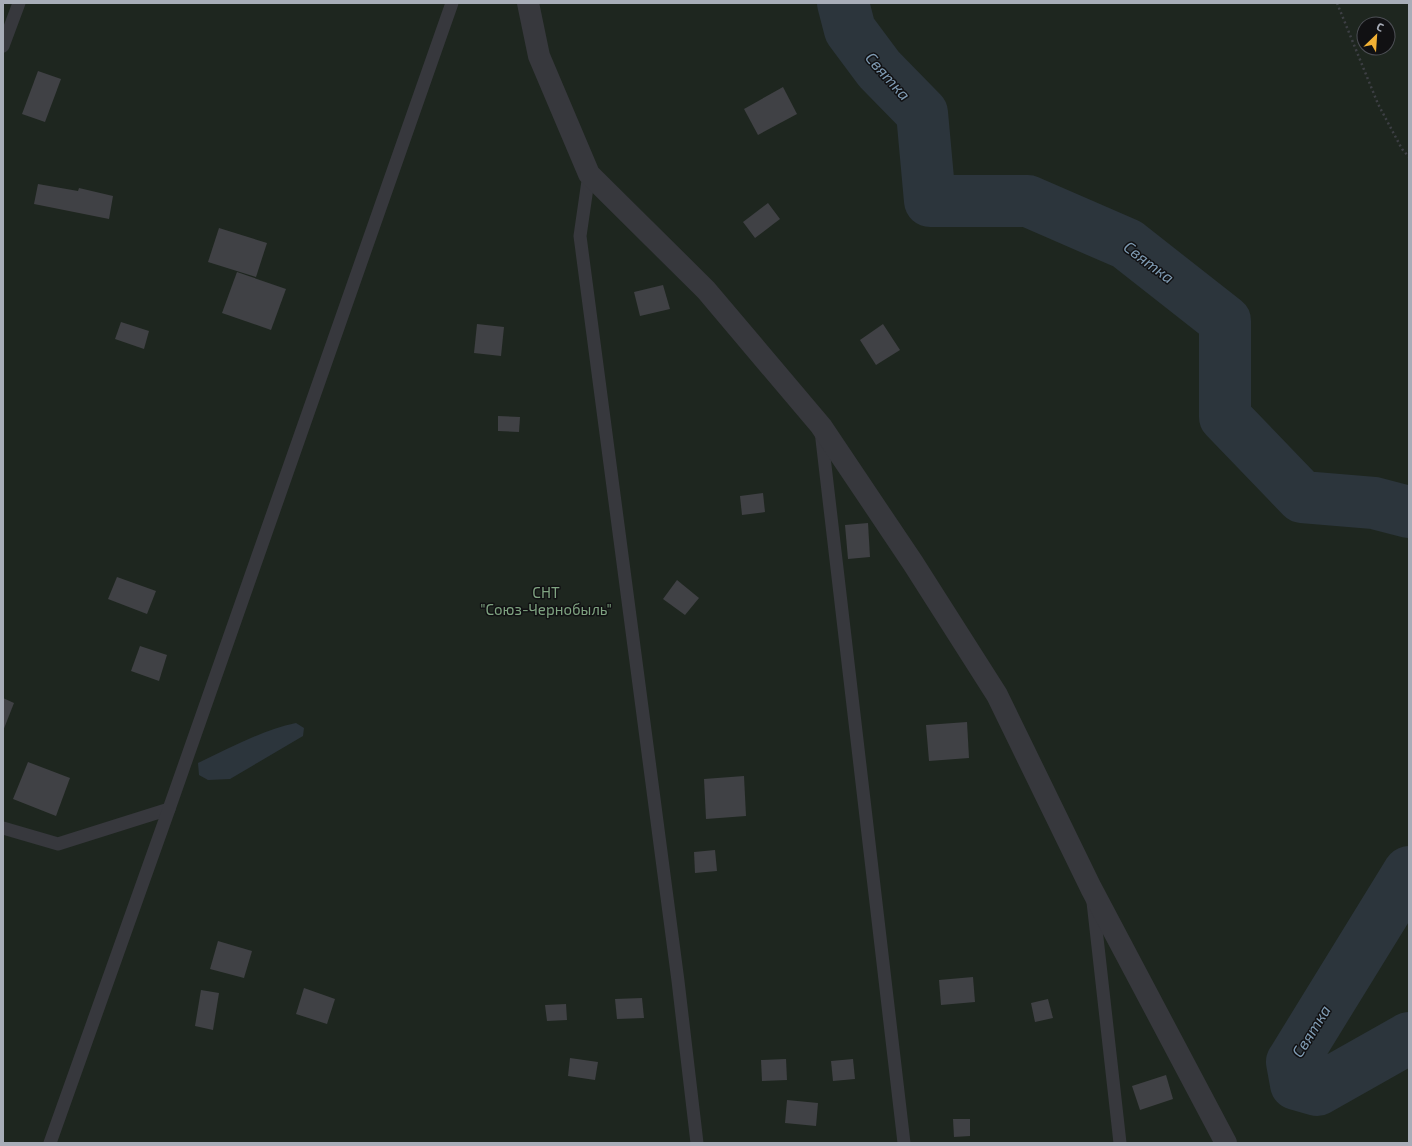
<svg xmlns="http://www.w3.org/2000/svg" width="1412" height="1146" font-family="'Exo 2',sans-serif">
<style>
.green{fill:#1e261f;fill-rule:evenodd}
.water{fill:#2c353c}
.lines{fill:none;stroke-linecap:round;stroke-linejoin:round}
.river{stroke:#2c353c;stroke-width:52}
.building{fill:#404145}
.path{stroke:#3d3f44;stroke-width:2.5;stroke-dasharray:2 3;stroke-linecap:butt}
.lane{stroke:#37383d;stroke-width:13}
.street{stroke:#37383d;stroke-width:22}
.labels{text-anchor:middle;stroke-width:3;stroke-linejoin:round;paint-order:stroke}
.park-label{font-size:15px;fill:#7fa381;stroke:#111113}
.water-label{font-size:16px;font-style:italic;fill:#7f9bb3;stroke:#111113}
</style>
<rect width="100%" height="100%" fill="#161618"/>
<path class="green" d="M 3,3 L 1409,3 L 1409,1143 L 3,1143 ZM 1364,24 L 1388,24 L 1388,48 L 1364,48 Z"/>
<path class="water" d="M 296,723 L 304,728 L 303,736 L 230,779 L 208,780 L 199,775 L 198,763 C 230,748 262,730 296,723 Z"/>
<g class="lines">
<g class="river">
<path d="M 843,3 L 850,30 L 879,69 L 922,113 L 930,201 L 1028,201 L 1127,244 L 1225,321 L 1225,417 L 1302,497 L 1374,503 L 1409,512"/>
<path d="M 1409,872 L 1292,1062 L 1296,1084 L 1317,1090 L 1409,1038"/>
</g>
</g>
<g class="building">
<path d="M 38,71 L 61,79 L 45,122 L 22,114 Z"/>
<path d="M 783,87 L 797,114 L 758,135 L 744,109 Z"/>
<path d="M 38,184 L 78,191 L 79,188 L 113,196 L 109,219 L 34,204 Z"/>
<path d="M 768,203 L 780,219 L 755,238 L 743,222 Z"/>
<path d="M 219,228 L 267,243 L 256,277 L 208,262 Z"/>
<path d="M 237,272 L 286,289 L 271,330 L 222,313 Z"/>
<path d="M 663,285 L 670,309 L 640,316 L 634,292 Z"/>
<path d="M 121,322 L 149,331 L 144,349 L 115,339 Z"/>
<path d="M 477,324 L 504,327 L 501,356 L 474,353 Z"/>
<path d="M 883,324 L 900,350 L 876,365 L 860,340 Z"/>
<path d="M 498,416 L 520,417 L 519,432 L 498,431 Z"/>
<path d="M 763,493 L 765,512 L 742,515 L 740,496 Z"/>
<path d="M 868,523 L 870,557 L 848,559 L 845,525 Z"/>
<path d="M 117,577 L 156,591 L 147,614 L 108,599 Z"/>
<path d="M 677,580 L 699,598 L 685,615 L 663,599 Z"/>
<path d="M 140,646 L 167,655 L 159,681 L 131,671 Z"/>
<path d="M 3,698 L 14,703 L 3,731 Z"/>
<path d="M 967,722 L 969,758 L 929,761 L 926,725 Z"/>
<path d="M 28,762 L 70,778 L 56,816 L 13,799 Z"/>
<path d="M 744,776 L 746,816 L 706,819 L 704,779 Z"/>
<path d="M 715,850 L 717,871 L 695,873 L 694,852 Z"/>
<path d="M 218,941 L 252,951 L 244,978 L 210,969 Z"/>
<path d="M 973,977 L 975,1002 L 941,1005 L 939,980 Z"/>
<path d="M 304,988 L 335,999 L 327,1024 L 296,1014 Z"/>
<path d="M 201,990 L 219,993 L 213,1030 L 195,1026 Z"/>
<path d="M 642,998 L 644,1018 L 617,1019 L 615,999 Z"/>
<path d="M 1048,999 L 1053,1018 L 1035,1022 L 1031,1003 Z"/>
<path d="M 566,1004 L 567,1020 L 547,1021 L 545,1005 Z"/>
<path d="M 570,1058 L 598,1062 L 595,1080 L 568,1076 Z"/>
<path d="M 786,1059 L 787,1080 L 762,1081 L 761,1060 Z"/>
<path d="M 853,1059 L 855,1079 L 833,1081 L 831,1061 Z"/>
<path d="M 1166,1075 L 1173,1099 L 1140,1110 L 1132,1086 Z"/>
<path d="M 787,1100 L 818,1103 L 816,1126 L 785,1123 Z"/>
<path d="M 953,1119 L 970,1119 L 970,1136 L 954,1137 Z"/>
</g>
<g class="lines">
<path class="path" d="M 1337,3 L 1378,104 L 1402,149 L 1409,157"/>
<g class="lane">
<path d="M 3,46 L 19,3"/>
<path d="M 589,174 L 580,236 L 678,981 L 697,1143"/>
<path d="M 821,431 L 904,1143"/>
<path d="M 3,828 L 58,844 L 169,809"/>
<path d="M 1093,902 L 1120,1143"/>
<path d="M 50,1143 L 169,809 L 452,3"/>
</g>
<path class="street" d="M 528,3 L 539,56 L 589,174 L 706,290 L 821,426 L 913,563 L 997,695 L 1091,888 L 1226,1143"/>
</g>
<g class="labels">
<g class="park-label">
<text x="546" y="598">СНТ<tspan x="546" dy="17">"Союз-Чернобыль"</tspan></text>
</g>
<g class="water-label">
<text transform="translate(888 76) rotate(48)" y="6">Святка</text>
<text transform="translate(1149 262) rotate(37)" y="6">Святка</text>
<text transform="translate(1311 1031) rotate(-58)" y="6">Святка</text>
</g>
</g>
<rect width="1412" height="1146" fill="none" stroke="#a8adb8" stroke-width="8"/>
<g transform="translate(1376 36) rotate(25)"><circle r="19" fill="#111113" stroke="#4d4f55"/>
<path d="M0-3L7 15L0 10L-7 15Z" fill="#f2b134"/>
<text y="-6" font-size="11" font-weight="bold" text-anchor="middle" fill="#a8adb8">С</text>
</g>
</svg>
